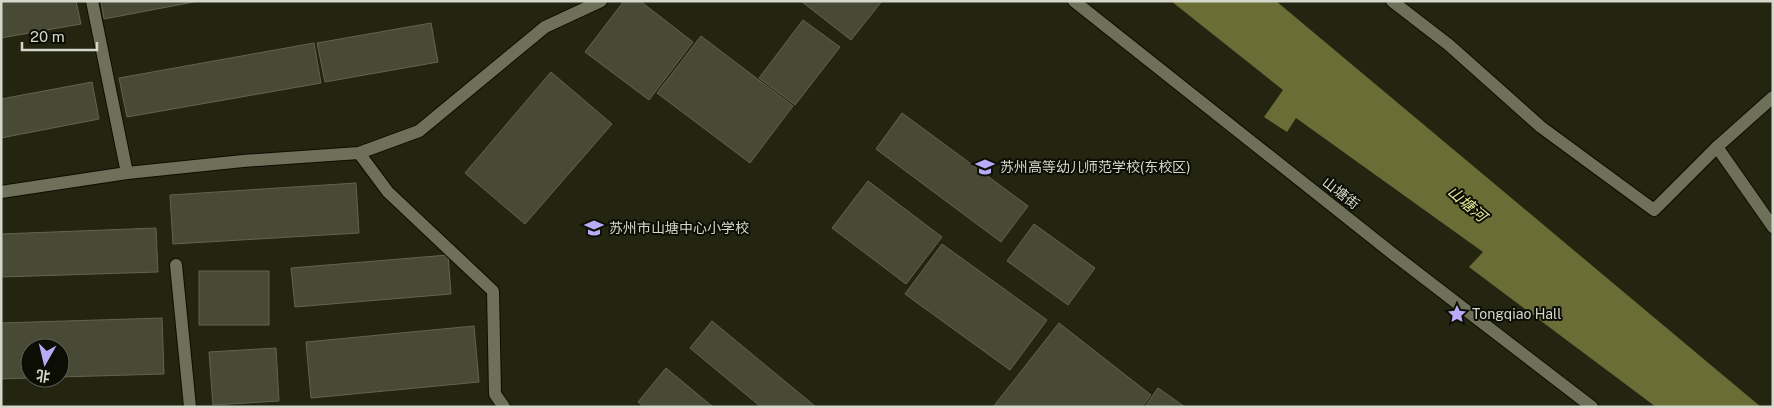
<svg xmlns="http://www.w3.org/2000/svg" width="1774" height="408" font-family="'Public Sans','Noto Sans SC',sans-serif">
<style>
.water{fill:#6a6e36}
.building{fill:#484a35;stroke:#62644e}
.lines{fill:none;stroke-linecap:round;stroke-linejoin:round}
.minor-casing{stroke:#0d0e00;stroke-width:14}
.minor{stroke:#6e7059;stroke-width:12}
.labels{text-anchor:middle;stroke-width:4;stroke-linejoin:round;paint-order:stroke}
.poi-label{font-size:14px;fill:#d6d7cb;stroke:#0c0d05;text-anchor:start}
.street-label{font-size:14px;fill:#d6d7cb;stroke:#0c0d05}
.water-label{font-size:15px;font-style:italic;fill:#e6ec97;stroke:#0c0d05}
</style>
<rect width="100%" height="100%" fill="#232511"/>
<path class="water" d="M 1171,1 L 1276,1 L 1761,407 L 1656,407 L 1469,267 L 1483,252 L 1296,118 L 1287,132 L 1264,117 L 1283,90 Z"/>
<g class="building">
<path d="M 1,1 L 76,1 L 81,24 L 1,38 Z"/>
<path d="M 101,1 L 199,1 L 104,19 Z"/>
<path d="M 624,1 L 640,1 L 693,42 L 649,100 L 585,52 Z"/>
<path d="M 801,1 L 882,1 L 851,40 Z"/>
<path d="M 803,20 L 840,47 L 795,105 L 759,78 Z"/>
<path d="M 431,23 L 438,62 L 325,82 L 317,43 Z"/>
<path d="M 701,36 L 793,106 L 750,163 L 657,93 Z"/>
<path d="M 314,43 L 321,83 L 127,117 L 119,78 Z"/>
<path d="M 551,72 L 612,124 L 525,224 L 465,173 Z"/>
<path d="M 92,82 L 99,119 L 1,138 L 1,99 Z"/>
<path d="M 902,113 L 1028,206 L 1001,242 L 876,149 Z"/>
<path d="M 868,181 L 942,237 L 906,284 L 832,228 Z"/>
<path d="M 356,183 L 359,233 L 173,244 L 170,195 Z"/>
<path d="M 1034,224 L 1095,268 L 1068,305 L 1007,261 Z"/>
<path d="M 156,228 L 158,272 L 1,277 L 1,234 Z"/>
<path d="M 942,244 L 1047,320 L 1010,370 L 905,294 Z"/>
<path d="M 448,255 L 451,294 L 295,307 L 291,268 Z"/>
<rect x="199" y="271" width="70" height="54"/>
<path d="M 162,318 L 164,374 L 60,377 L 60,348 L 30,348 L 30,378 L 1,379 L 1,323 Z"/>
<path d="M 712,321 L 816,407 L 761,407 L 690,348 Z"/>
<path d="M 1059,323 L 1151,395 L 1142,407 L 993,407 Z"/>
<path d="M 474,326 L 479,382 L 311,398 L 306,342 Z"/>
<path d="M 276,348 L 279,401 L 213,405 L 209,352 Z"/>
<path d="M 666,368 L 713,407 L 644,407 L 638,402 Z"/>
<path d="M 1158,388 L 1185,407 L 1145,407 Z"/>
</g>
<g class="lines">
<g class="minor-casing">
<g id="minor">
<path d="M 92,1 L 127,173"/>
<path d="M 1074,1 L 1393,254 L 1592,407"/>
<path d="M 1392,1 L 1449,45 L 1541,127 L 1654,210 L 1717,147 L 1773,227"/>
<path d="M 1717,147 L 1773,97"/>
<path d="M 359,153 L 388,192 L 493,291 L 495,394 L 504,407"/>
<path d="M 1,192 L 127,173 L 243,161 L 359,153 L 419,131 L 545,27 L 601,1"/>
<path d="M 176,265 L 190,407"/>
</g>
</g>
<use href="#minor" class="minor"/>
</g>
<defs>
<g id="university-bare" transform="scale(1.5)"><path d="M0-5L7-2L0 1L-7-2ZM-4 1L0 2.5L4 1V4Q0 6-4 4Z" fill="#b9abf7" stroke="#0c0d05" stroke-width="2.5" paint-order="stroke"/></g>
<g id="school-bare" transform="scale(1.5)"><path d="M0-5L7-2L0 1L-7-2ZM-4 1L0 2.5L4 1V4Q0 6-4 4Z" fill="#b9abf7" stroke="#0c0d05" stroke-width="2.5" paint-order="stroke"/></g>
<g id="sight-bare" transform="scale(1.5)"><path d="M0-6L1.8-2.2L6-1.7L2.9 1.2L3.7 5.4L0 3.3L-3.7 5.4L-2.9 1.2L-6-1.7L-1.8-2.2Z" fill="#b9abf7" stroke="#0c0d05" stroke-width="2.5" paint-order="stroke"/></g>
</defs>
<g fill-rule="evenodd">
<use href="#university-bare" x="985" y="167"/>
<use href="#school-bare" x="594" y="228"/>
<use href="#sight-bare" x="1457" y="314"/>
</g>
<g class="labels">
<g class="poi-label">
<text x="1000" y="172">苏州高等幼儿师范学校(东校区)</text>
<text x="609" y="233">苏州市山塘中心小学校</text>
<text x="1472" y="319">Tongqiao Hall</text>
</g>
<g class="street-label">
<text transform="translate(1341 193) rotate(38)" y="5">山塘街</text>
</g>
<g class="water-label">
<text transform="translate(1467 204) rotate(40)" y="5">山塘河</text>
</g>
</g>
<rect width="1774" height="408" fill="none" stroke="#d6d7cb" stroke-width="5"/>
<g transform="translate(45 363) rotate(188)"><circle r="24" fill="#0c0d05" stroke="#5d5e54"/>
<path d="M0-4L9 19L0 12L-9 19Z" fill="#b9abf7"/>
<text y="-8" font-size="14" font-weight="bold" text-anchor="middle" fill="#d6d7cb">北</text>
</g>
<path d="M22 42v8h75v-8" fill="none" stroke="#d6d7cb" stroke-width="2.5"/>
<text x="30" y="42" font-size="15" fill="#d6d7cb" stroke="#0c0d05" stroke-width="4" paint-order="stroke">20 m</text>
</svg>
